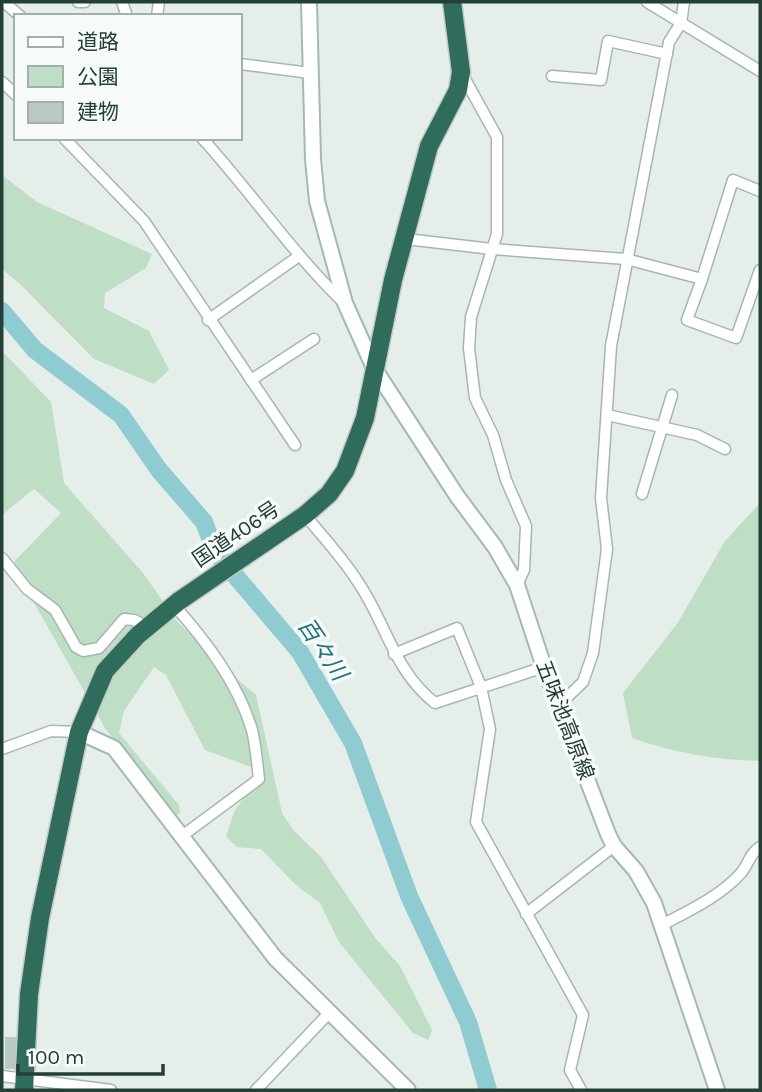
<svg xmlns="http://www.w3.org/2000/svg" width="762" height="1092" font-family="Karla,'Noto Sans JP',sans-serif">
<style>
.green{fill:#bedec5}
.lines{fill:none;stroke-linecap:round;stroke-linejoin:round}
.river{stroke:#8eccd2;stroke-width:18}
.building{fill:#bac9c2}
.street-casing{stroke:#a7b6b0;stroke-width:13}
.secondary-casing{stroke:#a3bab0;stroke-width:18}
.highway-casing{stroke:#c2cac7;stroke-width:21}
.street{stroke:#fff;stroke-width:10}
.secondary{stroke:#fff;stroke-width:14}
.highway{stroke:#306c5b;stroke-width:18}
.labels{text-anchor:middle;stroke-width:7;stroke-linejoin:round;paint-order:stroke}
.street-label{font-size:21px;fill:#244036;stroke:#f6faf8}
.water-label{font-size:23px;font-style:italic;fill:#1e737c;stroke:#f6faf8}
</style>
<rect width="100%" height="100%" fill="#e5eee9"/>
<g class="green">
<path d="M 2,175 L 37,202 L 152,254 L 146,268 L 105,293 L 104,308 L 149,331 L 169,370 L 154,384 L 94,359 L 20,284 L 2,269 Z"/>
<path d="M 2,351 L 51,402 L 64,483 L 143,573 L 176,620 L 219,664 L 256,695 L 282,813 L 294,831 L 321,857 L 376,939 L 400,966 L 432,1030 L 428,1040 L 413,1033 L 339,942 L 320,903 L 296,885 L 261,849 L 237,847 L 226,836 L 234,812 L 262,771 L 205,750 L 166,675 L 154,667 L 124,711 L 119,733 L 179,805 L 180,813 L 173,817 L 105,728 L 12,564 L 61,513 L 34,489 L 2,515 Z"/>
<path d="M 760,503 L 760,761 C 715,760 675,753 632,738 L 623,693 L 677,624 L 725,541 Z"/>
</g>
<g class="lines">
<path class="river" d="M 2,311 L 35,350 L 121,415 L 159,470 L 204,522 L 216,553 L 300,652 L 353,743 L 409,896 L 468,1022 L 488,1090"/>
</g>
<rect class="building" x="5" y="1037" width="12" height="32"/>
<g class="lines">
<g class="street-casing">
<g id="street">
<path d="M 4,2 L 20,16"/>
<path d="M 78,2 L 85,2"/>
<path d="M 122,2 L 127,16"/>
<path d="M 647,2 L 760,71"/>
<path d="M 157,16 L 159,2"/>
<path d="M 240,64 L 310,73"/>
<path d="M 461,72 L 497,137 L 497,234 L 471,317 L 469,348 L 475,398 L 493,435 L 506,480 L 526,526 L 524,570 L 517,585"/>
<path d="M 552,76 L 601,80 L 608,41 L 667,54"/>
<path d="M 2,82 L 16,95"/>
<path d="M 64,138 L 144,221 L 295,445"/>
<path d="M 202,138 C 251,192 292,253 344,303"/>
<path d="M 406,239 L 492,249 L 626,259 L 702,279 L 687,320 L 736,338 L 760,270"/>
<path d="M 702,279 L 733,180 L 760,191"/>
<path d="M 208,320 L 299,256"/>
<path d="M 251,380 L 314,339"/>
<path d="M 607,415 L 697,435 L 725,449"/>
<path d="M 642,494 L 672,395"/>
<path d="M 305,515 C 323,537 343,558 358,582 C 386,623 394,671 435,703 L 544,667"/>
<path d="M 2,558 L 27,589 L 55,610 L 76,647 L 83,651 L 99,648 L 124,619 L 134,620 L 147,627"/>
<path d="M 174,605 C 206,641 238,683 252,730 C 256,746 257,763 259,779 L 182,836"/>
<path d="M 394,654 L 457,628 L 481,687 L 490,729 L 476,822 L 583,1015 L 570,1070 L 581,1090"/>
<path d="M 559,705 L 583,682 L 593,653 L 607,549 L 601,498 L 611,346 L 669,42 L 681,23 L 684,2"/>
<path d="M 2,749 L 51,731 L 79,732"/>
<path d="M 526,914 L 614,846"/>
<path d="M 662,925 C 688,911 721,896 741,873 C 749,864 749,854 760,847"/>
<path d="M 2,1076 L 111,1090"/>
<path d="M 256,1090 L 330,1012"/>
</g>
</g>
<g class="secondary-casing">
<g id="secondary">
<path d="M 309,2 L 313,159 L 317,201 L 345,303 L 374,368 L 457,496 L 495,547 L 517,585 L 544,667 L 608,834 L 614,846 L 636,871 L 654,903 L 717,1090"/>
<path d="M 79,732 L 114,748 L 275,958 L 408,1090"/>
</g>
</g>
<g class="highway-casing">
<path id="highway" d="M 24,1090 L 29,994 L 40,918 L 79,732 L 105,671 L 138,635 L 179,601 L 305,515 L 329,494 L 345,471 L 365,418 L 393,280 L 429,146 L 458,90 L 461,72 L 452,2"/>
</g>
<use href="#street" class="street"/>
<use href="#secondary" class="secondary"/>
<use href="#highway" class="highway"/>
</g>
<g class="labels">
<g class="street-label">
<text transform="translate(236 534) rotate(-34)" y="7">国道406号</text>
<text transform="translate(565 720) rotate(69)" y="7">五味池高原線</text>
</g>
<g class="water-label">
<text transform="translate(323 649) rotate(56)" y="8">百々川</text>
</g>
</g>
<rect width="762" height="1092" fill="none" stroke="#244036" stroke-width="7"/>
<rect x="14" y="14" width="228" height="126" fill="#f6faf8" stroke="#a2b0aa" stroke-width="2"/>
<rect x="28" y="37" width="35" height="10" fill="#ffffff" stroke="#a2b0aa" stroke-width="2"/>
<text x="77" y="49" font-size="21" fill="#244036">道路</text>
<rect x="28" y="66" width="35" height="21" fill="#bedec5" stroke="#a2b0aa" stroke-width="2"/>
<text x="77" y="84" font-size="21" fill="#244036">公園</text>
<rect x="28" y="102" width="35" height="21" fill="#bac9c2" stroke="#a2b0aa" stroke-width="2"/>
<text x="77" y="119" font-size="21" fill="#244036">建物</text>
<path d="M18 1064v10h145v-10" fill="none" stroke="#244036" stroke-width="3.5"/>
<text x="28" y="1064" font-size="21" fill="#244036" stroke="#f6faf8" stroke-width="5" paint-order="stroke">100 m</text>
</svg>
